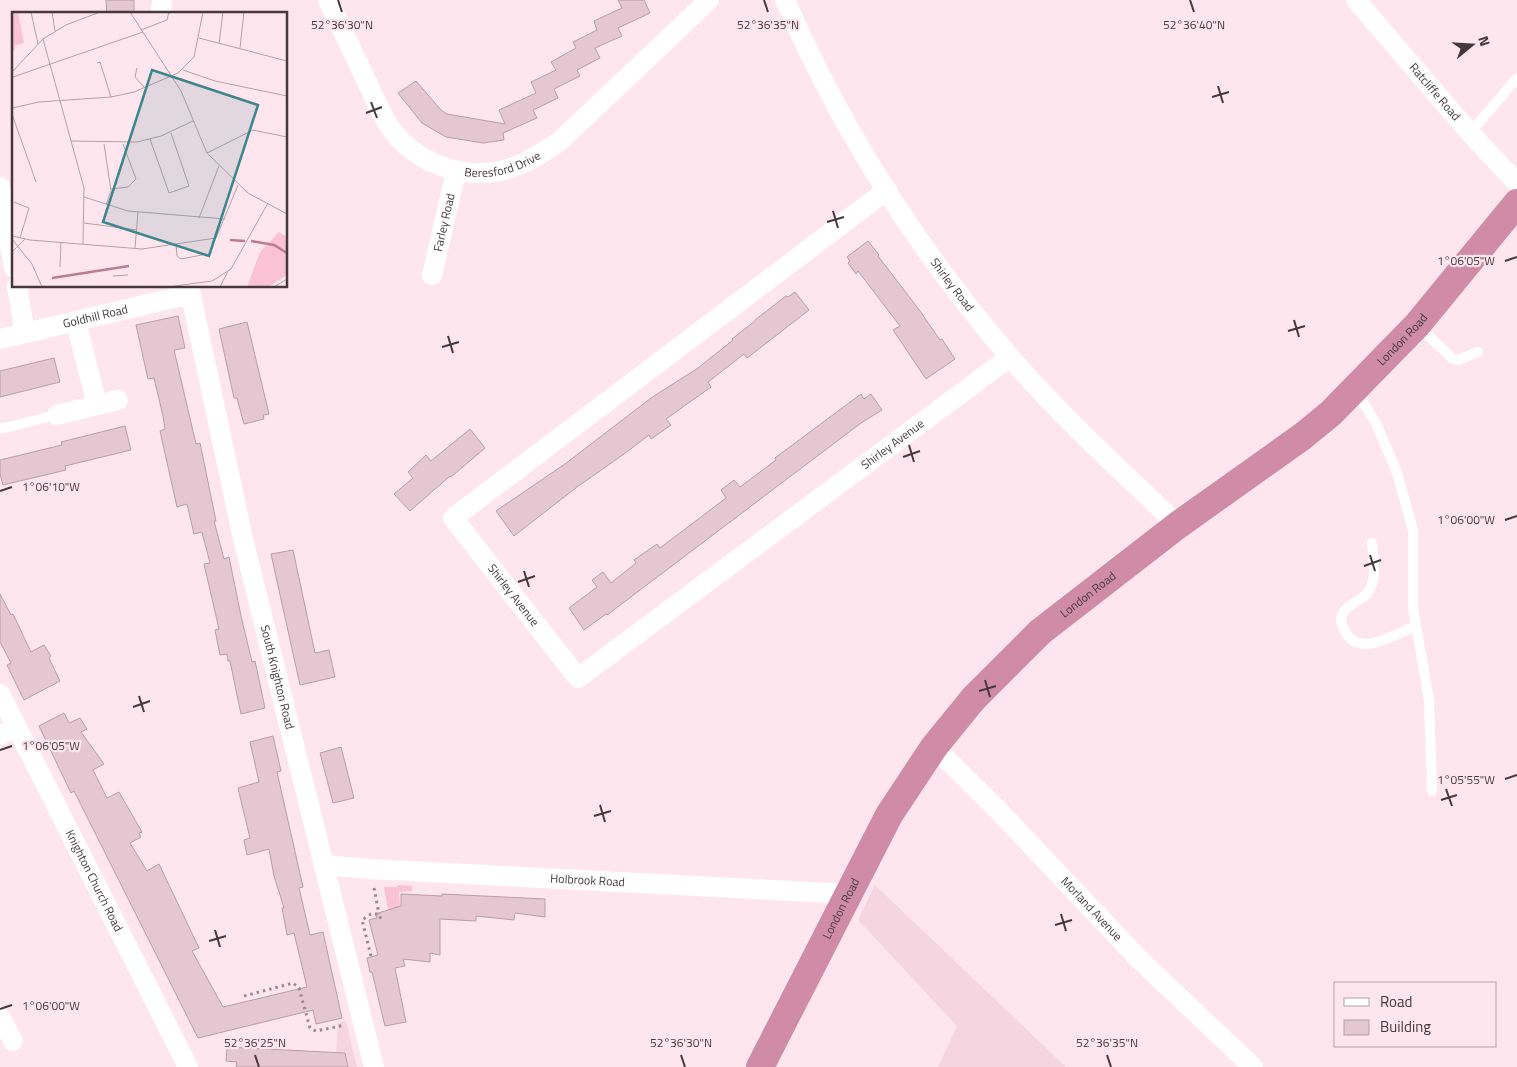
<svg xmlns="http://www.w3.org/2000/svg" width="1517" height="1067" font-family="'Titillium Web',sans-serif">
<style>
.built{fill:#f5d6e0}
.green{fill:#fbc2d5}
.building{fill:#e5c7d1;stroke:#ba9da7}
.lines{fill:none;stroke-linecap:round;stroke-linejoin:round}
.path{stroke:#9b898f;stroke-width:3;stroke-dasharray:2.5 4;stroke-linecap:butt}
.service{stroke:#fff;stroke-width:10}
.minor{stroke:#fff;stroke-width:20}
.trunk{stroke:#d08ca6;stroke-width:28}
.ticks{fill:none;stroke:#45393d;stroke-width:2}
.labels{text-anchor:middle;stroke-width:4.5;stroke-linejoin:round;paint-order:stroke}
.street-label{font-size:12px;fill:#45393d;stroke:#ffe6ee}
.inset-river{fill:none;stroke:#bc7b92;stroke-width:2.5}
.inset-road{fill:none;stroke:#b5a1a7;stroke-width:1}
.view{fill:#3e858e;fill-opacity:0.15;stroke:#3e858e;stroke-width:2.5}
.inset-edge{fill:none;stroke:#45393d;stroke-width:2.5}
.ticks-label{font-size:12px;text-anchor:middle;fill:#45393d;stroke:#ffe6ee;stroke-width:4.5;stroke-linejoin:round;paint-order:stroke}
</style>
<rect width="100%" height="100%" fill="#ffe6ee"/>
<g class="built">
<path d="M 875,885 L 1066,1067 L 938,1067 L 957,1026 L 858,920 Z"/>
<path d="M 346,1021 L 357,1067 L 335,1067 L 338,1023 Z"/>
</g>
<path class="green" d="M 398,885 L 412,886 L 412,891 L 399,892 L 400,910 L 389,915 L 384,887 L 397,887 Z"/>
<g class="building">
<path d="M 106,0 L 134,0 L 134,14 L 107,14 Z"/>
<path d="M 618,0 L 644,0 L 650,13 L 618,28 L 622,36 L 595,48 L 600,58 L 577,70 L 580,76 L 554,89 L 558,98 L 533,110 L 537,118 L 503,133 L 504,140 L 483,143 L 446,137 L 422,123 L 398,93 L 416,81 L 441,110 L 447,114 L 505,124 L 499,110 L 536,93 L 531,82 L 556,70 L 551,62 L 576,48 L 573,42 L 597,30 L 594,21 L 622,8 Z"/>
<path d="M 868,241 L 879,255 L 878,256 L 920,311 L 940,340 L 942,339 L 955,359 L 926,379 L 893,330 L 900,326 L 858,271 L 856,274 L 848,263 L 850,261 L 847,257 Z"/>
<path d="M 795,292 L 809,310 L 747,358 L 744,354 L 708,382 L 711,387 L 666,419 L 671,425 L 651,439 L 649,435 L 624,454 L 577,487 L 514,536 L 496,511 L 565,464 L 651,398 L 698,368 L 733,340 L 732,339 L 755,321 L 755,320 L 786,296 L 788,297 Z"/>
<path d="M 178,316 L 185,348 L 174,350 L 196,444 L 200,443 L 216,521 L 214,521 L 224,559 L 229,557 L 241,616 L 252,662 L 255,661 L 265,708 L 241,714 L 230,661 L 228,661 L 227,654 L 220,655 L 215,630 L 219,629 L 204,564 L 210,563 L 202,532 L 194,534 L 187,504 L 177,507 L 160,431 L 165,429 L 163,416 L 154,378 L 148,379 L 136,325 Z"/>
<path d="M 247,322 L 269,414 L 263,415 L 264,419 L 244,424 L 237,398 L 234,398 L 219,329 Z"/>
<path d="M 54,358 L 60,382 L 0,397 L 0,371 Z"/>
<path d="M 861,394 L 864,399 L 871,394 L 882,410 L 861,423 L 607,615 L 606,614 L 584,630 L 569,608 L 597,587 L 592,580 L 603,572 L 611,583 L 636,563 L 634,560 L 657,544 L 660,548 L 726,498 L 721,490 L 734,480 L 740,487 L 776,460 L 775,458 Z"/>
<path d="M 125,426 L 131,450 L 65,466 L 66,470 L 3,485 L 0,474 L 0,460 L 62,445 L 61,442 Z"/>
<path d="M 470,429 L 485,448 L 451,477 L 450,476 L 410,511 L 394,494 L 413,478 L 408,472 L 426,455 L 431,461 Z"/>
<path d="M 293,550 L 315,653 L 329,650 L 335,677 L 300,685 L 271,554 Z"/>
<path d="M 0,594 L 11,615 L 13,614 L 31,652 L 44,645 L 51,656 L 49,658 L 60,681 L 24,700 L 7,665 L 11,663 L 0,642 Z"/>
<path d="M 64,713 L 69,723 L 80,718 L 87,729 L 81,732 L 104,764 L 93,770 L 107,798 L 119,792 L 142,832 L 139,833 L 141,837 L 130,843 L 147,871 L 159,864 L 199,948 L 192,951 L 223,1007 L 307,987 L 294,933 L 287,935 L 282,908 L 284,908 L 274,876 L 269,849 L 247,855 L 244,840 L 250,838 L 238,788 L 259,782 L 250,742 L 273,736 L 281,771 L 277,772 L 303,887 L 299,888 L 310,935 L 323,932 L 342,1018 L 316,1024 L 313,1010 L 198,1038 L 74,791 L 71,793 L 39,726 Z"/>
<path d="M 341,747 L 354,798 L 333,803 L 320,753 Z"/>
<path d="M 401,894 L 442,896 L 442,894 L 545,899 L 545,917 L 515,913 L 514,920 L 476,916 L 476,921 L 440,919 L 440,955 L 430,953 L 430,962 L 403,959 L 405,966 L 395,968 L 406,1022 L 385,1026 L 372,972 L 370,972 L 367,958 L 378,955 L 369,920 L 377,918 L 375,914 L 401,906 Z"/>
<path d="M 227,1047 L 345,1053 L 348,1067 L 236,1067 L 237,1062 L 226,1061 Z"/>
</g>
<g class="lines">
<g class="path">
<path d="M 374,888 L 379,914"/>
<path d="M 371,956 L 362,920 L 371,914 L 379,914 L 381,920"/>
<path d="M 244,996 L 293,983 L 299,988 L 310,1028 L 316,1031 L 345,1025"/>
</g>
<g class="service">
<path d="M 1470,133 L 1517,78"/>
<path d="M 1418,326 L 1453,359 L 1458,360 L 1478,352"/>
<path d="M 1356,391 L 1376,423 L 1397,473 L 1413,530 L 1413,608 L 1429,700 L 1432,791"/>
<path d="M 0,429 L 57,415"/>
<path d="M 1372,543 C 1373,557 1377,575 1370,589 C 1365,601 1348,602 1342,614 C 1339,620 1343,628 1346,633 C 1360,658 1397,633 1416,626"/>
</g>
<g class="minor">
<path id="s1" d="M 328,0 C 341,27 354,55 367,82 C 375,98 381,116 392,130 C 419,166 471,183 514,167 C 531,161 545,151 560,141 L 709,0"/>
<path id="s2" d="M 785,0 C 841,129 918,250 1010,357 C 1062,417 1121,471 1178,525"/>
<path id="s3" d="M 1356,0 L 1470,133 L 1517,183"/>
<path d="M 161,14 L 162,0"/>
<path d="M 0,187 L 14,268"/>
<path id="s4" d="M 887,190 L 453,518 L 578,678 L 1010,357"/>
<path id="s5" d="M 432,275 L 456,172"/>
<path d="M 17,286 L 25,333"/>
<path id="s6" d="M 189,286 L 243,539 L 374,1067"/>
<path d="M 76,322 L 97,405"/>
<path id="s7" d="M 0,339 L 191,294"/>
<path d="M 57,415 L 118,400"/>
<path id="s8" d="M 0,694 L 188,1067"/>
<path d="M 0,735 L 17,727"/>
<path id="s9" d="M 934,747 L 994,806 L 1140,960 L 1253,1067"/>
<path id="s10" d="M 324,865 L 370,869 L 849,894"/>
<path d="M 0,1017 L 13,1041"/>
</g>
<path class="trunk" id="s11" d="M 760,1067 L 889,815 L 934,747 L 973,699 L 1040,632 L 1178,525 L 1303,436 L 1331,413 L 1417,325 L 1517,203"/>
</g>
<path class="ticks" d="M 338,0 L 342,12M 764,0 L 768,12M 1190,0 L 1194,12M 1218,86 L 1223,103M 1212,97 L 1229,92M 371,102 L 377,118M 366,113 L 382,107M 833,211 L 838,228M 827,222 L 844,217M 1505,261 L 1517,257M 1294,320 L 1299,337M 1288,331 L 1305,326M 448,336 L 453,353M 442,347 L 459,342M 909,445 L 914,462M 903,457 L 920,451M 0,491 L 12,487M 1505,520 L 1517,516M 1370,555 L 1375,571M 1364,566 L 1381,560M 524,571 L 529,587M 518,582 L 535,576M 985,680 L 990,697M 979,691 L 996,686M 139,696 L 144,712M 133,707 L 150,701M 0,750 L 12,746M 1505,779 L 1517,775M 1446,789 L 1452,806M 1441,800 L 1457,795M 600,805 L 605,822M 594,816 L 611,811M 1061,914 L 1066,931M 1055,925 L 1072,920M 215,930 L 220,947M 209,941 L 226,936M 0,1009 L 12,1005M 255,1055 L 259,1067M 681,1055 L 685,1067M 1107,1055 L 1111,1067"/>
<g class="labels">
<g class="street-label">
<text dy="4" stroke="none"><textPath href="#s3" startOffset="121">Ratcliffe Road</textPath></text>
<text dy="4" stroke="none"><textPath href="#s1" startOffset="270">Beresford Drive</textPath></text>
<text dy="4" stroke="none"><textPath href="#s5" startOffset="54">Farley Road</textPath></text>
<text dy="4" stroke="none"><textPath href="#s2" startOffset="331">Shirley Road</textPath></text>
<text dy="4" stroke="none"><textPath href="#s7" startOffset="98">Goldhill Road</textPath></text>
<text dy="4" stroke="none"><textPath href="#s11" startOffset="988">London Road</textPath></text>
<text dy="4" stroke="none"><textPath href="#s4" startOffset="1139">Shirley Avenue</textPath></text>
<text dy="4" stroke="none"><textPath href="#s11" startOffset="582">London Road</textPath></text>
<text dy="4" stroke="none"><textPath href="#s4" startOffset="642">Shirley Avenue</textPath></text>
<text dy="4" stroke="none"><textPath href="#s6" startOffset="401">South Knighton Road</textPath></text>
<text dy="4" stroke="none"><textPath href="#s8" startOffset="209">Knighton Church Road</textPath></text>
<text dy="4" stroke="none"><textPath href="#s10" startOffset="264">Holbrook Road</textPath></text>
<text dy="4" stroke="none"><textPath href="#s11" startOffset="178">London Road</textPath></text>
<text dy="4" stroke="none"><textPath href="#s9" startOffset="226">Morland Avenue</textPath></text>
</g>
</g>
<g transform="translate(12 12)">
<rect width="275" height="275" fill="#ffe6ee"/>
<path d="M 0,0 L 6,0 L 12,31 L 2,34 L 3,38 L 0,39 ZM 267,220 L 275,225 L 275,263 L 256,275 L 235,275 L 248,240 Z" fill="#fbc2d5"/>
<path class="inset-river" d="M 218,228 L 233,229M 239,229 L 262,233 L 275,241M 40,266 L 117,254"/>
<path class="inset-road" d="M 19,0 L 26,32M 40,0 L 43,19M 118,0 L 169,79 L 195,141 L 236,181 L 275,202M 129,18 L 155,8 L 157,0M 187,26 L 275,49M 31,27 L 72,176 L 71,232M 207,32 L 211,0M 228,36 L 232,0M 85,51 L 88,50 L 99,85M 125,56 L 123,65 L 132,75M 171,58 L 203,69 L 275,84M 0,60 L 31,27 L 54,13 L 88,0M 1,65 L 131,20M 0,96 L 27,90 L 99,85 L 122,80 L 166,61 L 182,45 L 191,0M 0,102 L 24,170M 138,127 L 157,181 L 177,174 L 159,121M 59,129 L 125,130 L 149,124 L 181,109M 92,132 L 99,179 L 94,193M 195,141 L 241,118 L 275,125M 99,177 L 116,175 L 124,167 L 111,132M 72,185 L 116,199 L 213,207M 2,190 L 17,196 L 8,226M 187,206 L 207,154M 72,211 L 125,218M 0,224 L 18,228 L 130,237 L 204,226 L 226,173M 0,227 L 20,252 L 30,275M 164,232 L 165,244 L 169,247 L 195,242M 123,236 L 126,200M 0,240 L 13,227M 48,255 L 49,231M 101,264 L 116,263M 156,275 L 200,269 L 219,257 L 256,191M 208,275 L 216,259M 262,275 L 275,267"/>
<path class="view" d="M 140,58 L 246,93 L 197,244 L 91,210 Z"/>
<rect width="275" height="275" class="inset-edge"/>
</g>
<g class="ticks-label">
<text x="342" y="29">52°36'30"N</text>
<text x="768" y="29">52°36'35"N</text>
<text x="1194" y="29">52°36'40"N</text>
<text x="1466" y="265">1°06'05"W</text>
<text x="51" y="491">1°06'10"W</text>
<text x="1466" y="524">1°06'00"W</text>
<text x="51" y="750">1°06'05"W</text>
<text x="1466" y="784">1°05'55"W</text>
<text x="51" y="1010">1°06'00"W</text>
<text x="255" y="1047">52°36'25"N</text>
<text x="681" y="1047">52°36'30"N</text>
<text x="1107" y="1047">52°36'35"N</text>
</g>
<rect x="1334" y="982" width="162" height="65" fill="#ffe6ee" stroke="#b5a1a7"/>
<rect x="1344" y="998" width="25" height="8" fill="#ffffff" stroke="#b5a1a7"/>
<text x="1380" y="1007" font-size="15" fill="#45393d">Road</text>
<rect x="1344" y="1020" width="25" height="15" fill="#e5c7d1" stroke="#b5a1a7"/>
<text x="1380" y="1032" font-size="15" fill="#45393d">Building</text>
<g transform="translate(1472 45) rotate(72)" stroke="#ffe6ee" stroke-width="4" paint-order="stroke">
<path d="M0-4L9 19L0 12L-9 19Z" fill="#45393d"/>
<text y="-8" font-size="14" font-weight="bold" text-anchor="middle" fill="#45393d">N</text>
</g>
</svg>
